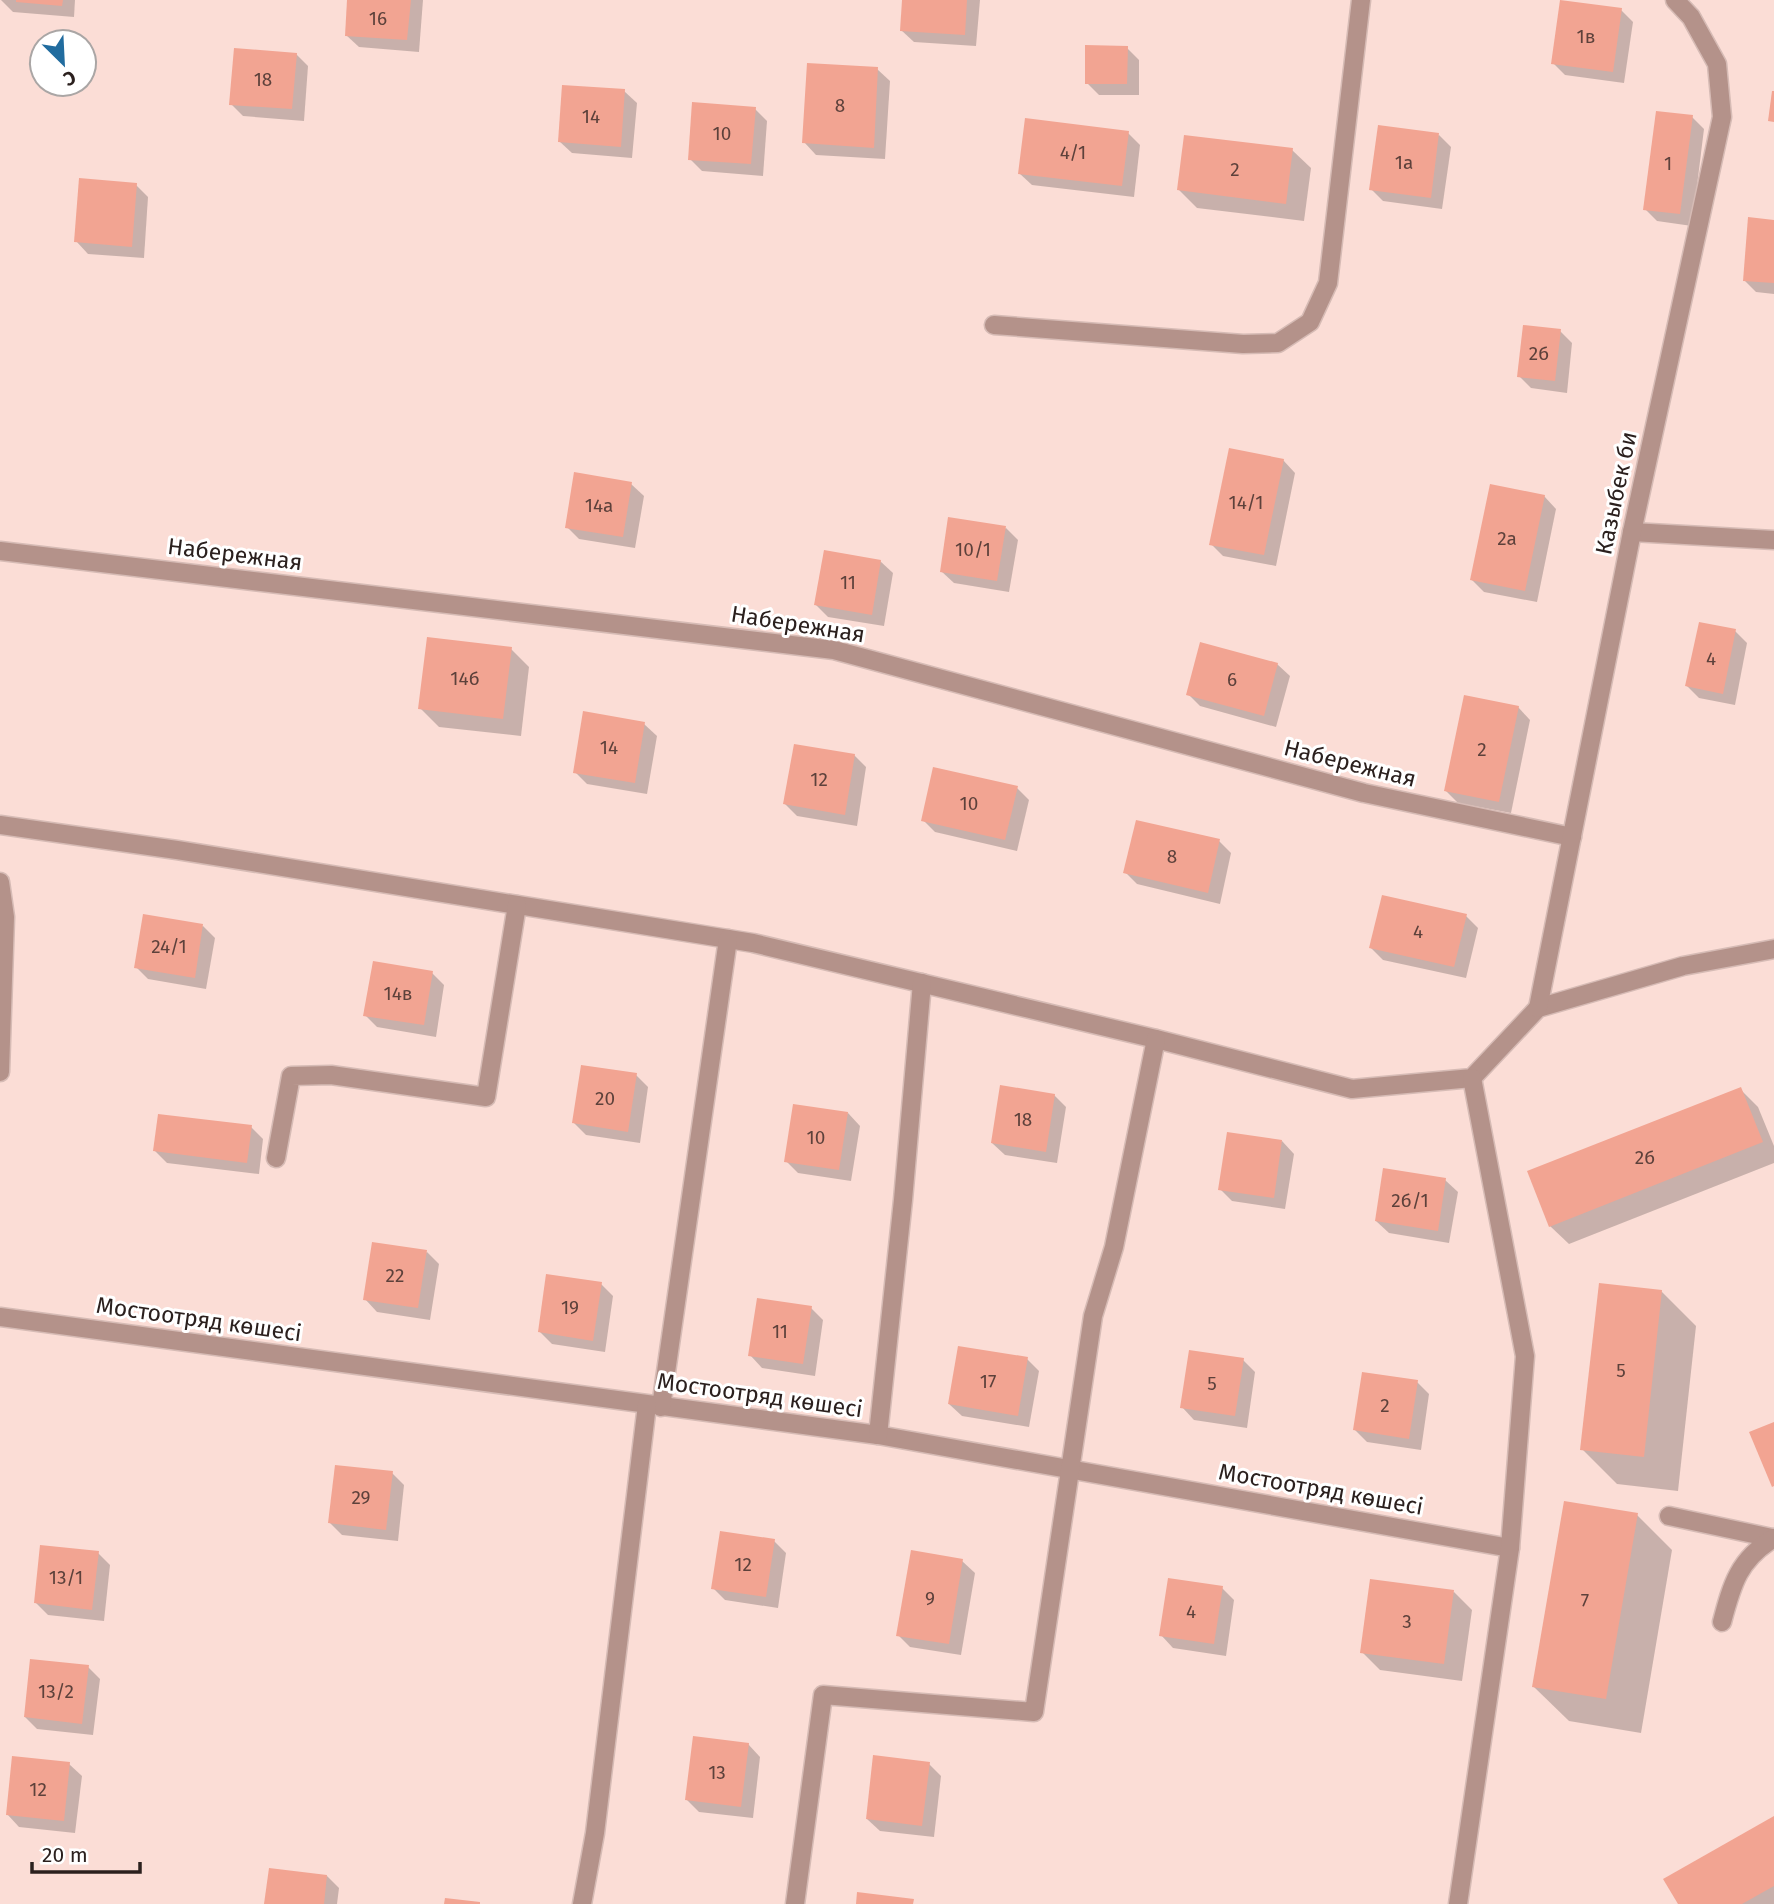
<svg xmlns="http://www.w3.org/2000/svg" width="1774" height="1904" font-family="'Fira Sans',sans-serif">
<style>
.shadow{fill:#0003}
.building{fill:#f2a492}
.lines{fill:none;stroke-linecap:round;stroke-linejoin:round}
.minor-casing{stroke:#d6bbb5;stroke-width:21}
.minor{stroke:#b4928a;stroke-width:18}
.labels{text-anchor:middle;stroke-width:6;stroke-linejoin:round;paint-order:stroke}
.number-label{font-size:19px;fill:#5d413b}
.street-label{font-size:23px;fill:#2b201e;stroke:#fff}
</style>
<rect width="100%" height="100%" fill="#fbddd6"/>
<g class="shadow">
<path d="M 1,0 L 75,0 L 74,17 L 13,12 Z"/>
<path d="M 349,0 L 423,0 L 419,52 L 359,47 L 346,35 Z"/>
<path d="M 904,0 L 980,0 L 976,46 L 914,42 L 901,30 Z"/>
<path d="M 1621,10 L 1633,22 L 1624,83 L 1565,75 L 1553,63 Z"/>
<path d="M 1127,48 L 1139,60 L 1139,95 L 1099,95 L 1087,83 Z"/>
<path d="M 296,54 L 308,66 L 304,121 L 243,116 L 231,104 Z"/>
<path d="M 877,69 L 890,81 L 885,159 L 816,155 L 804,142 Z"/>
<path d="M 624,91 L 637,103 L 632,158 L 572,153 L 559,141 Z"/>
<path d="M 755,109 L 767,121 L 763,176 L 702,171 L 690,159 Z"/>
<path d="M 1692,117 L 1704,129 L 1692,226 L 1657,221 L 1645,209 Z"/>
<path d="M 1128,133 L 1140,145 L 1134,197 L 1032,185 L 1019,173 Z"/>
<path d="M 1439,135 L 1451,147 L 1442,209 L 1383,201 L 1371,189 Z"/>
<path d="M 1292,150 L 1311,168 L 1304,221 L 1197,208 L 1179,190 Z"/>
<path d="M 136,185 L 148,197 L 144,258 L 88,254 L 76,241 Z"/>
<path d="M 1774,221 L 1774,294 L 1756,292 L 1744,280 Z"/>
<path d="M 1560,331 L 1572,343 L 1567,393 L 1531,388 L 1519,376 Z"/>
<path d="M 1283,460 L 1295,473 L 1276,566 L 1223,556 L 1211,544 Z"/>
<path d="M 631,484 L 644,496 L 635,548 L 579,539 L 567,527 Z"/>
<path d="M 1544,496 L 1556,509 L 1537,602 L 1484,592 L 1472,580 Z"/>
<path d="M 1006,528 L 1018,540 L 1009,592 L 954,583 L 941,571 Z"/>
<path d="M 880,561 L 893,573 L 884,626 L 828,617 L 816,605 Z"/>
<path d="M 1735,631 L 1747,643 L 1735,705 L 1699,698 L 1687,686 Z"/>
<path d="M 511,649 L 529,667 L 521,736 L 439,727 L 420,708 Z"/>
<path d="M 1277,664 L 1290,676 L 1276,727 L 1200,706 L 1188,694 Z"/>
<path d="M 1518,707 L 1530,720 L 1511,813 L 1458,803 L 1446,791 Z"/>
<path d="M 644,724 L 657,736 L 647,794 L 587,784 L 575,772 Z"/>
<path d="M 854,755 L 866,767 L 857,826 L 797,816 L 785,804 Z"/>
<path d="M 1017,788 L 1029,800 L 1017,851 L 935,832 L 923,820 Z"/>
<path d="M 1219,841 L 1231,853 L 1220,904 L 1137,884 L 1125,872 Z"/>
<path d="M 1466,916 L 1478,928 L 1466,978 L 1383,960 L 1371,948 Z"/>
<path d="M 203,926 L 215,938 L 206,989 L 148,979 L 136,967 Z"/>
<path d="M 432,973 L 444,985 L 436,1037 L 377,1027 L 365,1015 Z"/>
<path d="M 636,1075 L 648,1087 L 640,1143 L 586,1135 L 574,1123 Z"/>
<path d="M 1740,1089 L 1758,1107 L 1774,1146 L 1774,1163 L 1569,1244 L 1550,1226 Z"/>
<path d="M 1054,1095 L 1066,1107 L 1057,1163 L 1005,1155 L 992,1143 Z"/>
<path d="M 848,1113 L 860,1126 L 851,1181 L 798,1173 L 786,1161 Z"/>
<path d="M 251,1127 L 263,1139 L 259,1174 L 167,1163 L 155,1151 Z"/>
<path d="M 1282,1141 L 1294,1154 L 1285,1209 L 1232,1201 L 1220,1189 Z"/>
<path d="M 1445,1180 L 1458,1192 L 1449,1243 L 1389,1233 L 1376,1221 Z"/>
<path d="M 427,1252 L 439,1264 L 430,1320 L 377,1312 L 365,1299 Z"/>
<path d="M 601,1284 L 613,1296 L 605,1352 L 552,1344 L 540,1332 Z"/>
<path d="M 1661,1291 L 1696,1326 L 1678,1491 L 1617,1484 L 1582,1449 Z"/>
<path d="M 811,1308 L 823,1320 L 815,1376 L 762,1368 L 750,1355 Z"/>
<path d="M 1027,1359 L 1039,1371 L 1029,1427 L 962,1416 L 949,1404 Z"/>
<path d="M 1243,1360 L 1255,1372 L 1247,1428 L 1194,1420 L 1182,1407 Z"/>
<path d="M 1417,1382 L 1429,1394 L 1421,1450 L 1367,1442 L 1355,1430 Z"/>
<path d="M 392,1473 L 404,1485 L 398,1541 L 342,1535 L 330,1523 Z"/>
<path d="M 1637,1515 L 1672,1550 L 1641,1733 L 1569,1721 L 1534,1687 Z"/>
<path d="M 774,1541 L 786,1553 L 778,1608 L 725,1600 L 713,1588 Z"/>
<path d="M 98,1553 L 110,1565 L 104,1621 L 48,1615 L 36,1603 Z"/>
<path d="M 962,1561 L 975,1573 L 961,1655 L 910,1647 L 898,1635 Z"/>
<path d="M 1222,1588 L 1234,1600 L 1226,1656 L 1173,1648 L 1161,1635 Z"/>
<path d="M 1454,1592 L 1472,1610 L 1462,1681 L 1380,1670 L 1362,1652 Z"/>
<path d="M 88,1667 L 100,1679 L 93,1735 L 37,1729 L 25,1717 Z"/>
<path d="M 748,1744 L 760,1757 L 753,1818 L 699,1812 L 687,1800 Z"/>
<path d="M 69,1764 L 82,1776 L 75,1833 L 19,1827 L 7,1814 Z"/>
<path d="M 929,1764 L 941,1776 L 934,1837 L 880,1831 L 867,1819 Z"/>
<path d="M 1774,1818 L 1774,1904 L 1680,1904 Z"/>
<path d="M 327,1876 L 339,1888 L 337,1904 L 266,1904 Z"/>
</g>
<g class="building">
<path d="M 16,0 L 63,0 L 62,6 L 16,2 Z"/>
<path d="M 347,0 L 411,0 L 407,40 L 345,36 Z"/>
<path d="M 902,0 L 967,0 L 965,35 L 900,31 Z"/>
<path d="M 1560,0 L 1622,8 L 1613,72 L 1551,64 Z"/>
<path d="M 1085,45 L 1128,46 L 1127,84 L 1085,84 Z"/>
<path d="M 234,48 L 297,53 L 292,109 L 229,105 Z"/>
<path d="M 807,63 L 878,67 L 874,148 L 802,143 Z"/>
<path d="M 562,85 L 625,89 L 621,147 L 558,142 Z"/>
<path d="M 1772,91 L 1774,91 L 1774,122 L 1768,121 Z"/>
<path d="M 692,102 L 756,107 L 751,164 L 688,160 Z"/>
<path d="M 1656,111 L 1693,115 L 1680,214 L 1643,210 Z"/>
<path d="M 1025,118 L 1129,131 L 1122,186 L 1018,174 Z"/>
<path d="M 1378,125 L 1439,133 L 1431,198 L 1369,190 Z"/>
<path d="M 1184,135 L 1293,148 L 1286,204 L 1177,190 Z"/>
<path d="M 79,178 L 137,183 L 132,247 L 74,242 Z"/>
<path d="M 1748,217 L 1774,220 L 1774,283 L 1743,281 Z"/>
<path d="M 1523,325 L 1561,329 L 1555,381 L 1517,377 Z"/>
<path d="M 1229,448 L 1284,459 L 1264,555 L 1209,545 Z"/>
<path d="M 574,472 L 632,482 L 623,537 L 565,528 Z"/>
<path d="M 1490,484 L 1545,495 L 1525,591 L 1470,580 Z"/>
<path d="M 948,517 L 1006,526 L 997,581 L 940,572 Z"/>
<path d="M 824,550 L 881,560 L 872,615 L 814,605 Z"/>
<path d="M 1699,622 L 1736,629 L 1723,694 L 1685,686 Z"/>
<path d="M 427,637 L 512,647 L 503,719 L 418,709 Z"/>
<path d="M 1200,642 L 1278,663 L 1264,716 L 1186,695 Z"/>
<path d="M 1464,695 L 1519,706 L 1499,802 L 1444,791 Z"/>
<path d="M 583,711 L 645,722 L 635,783 L 573,773 Z"/>
<path d="M 794,744 L 855,754 L 845,815 L 783,804 Z"/>
<path d="M 933,767 L 1018,786 L 1005,840 L 921,821 Z"/>
<path d="M 1136,820 L 1220,839 L 1208,893 L 1123,873 Z"/>
<path d="M 1382,895 L 1467,914 L 1454,967 L 1369,948 Z"/>
<path d="M 143,914 L 203,924 L 195,978 L 134,968 Z"/>
<path d="M 373,961 L 433,971 L 424,1025 L 363,1016 Z"/>
<path d="M 581,1065 L 637,1073 L 628,1132 L 572,1123 Z"/>
<path d="M 1000,1085 L 1055,1094 L 1046,1152 L 991,1143 Z"/>
<path d="M 1741,1087 L 1763,1142 L 1549,1227 L 1527,1171 Z"/>
<path d="M 793,1104 L 848,1112 L 839,1170 L 784,1162 Z"/>
<path d="M 158,1114 L 252,1125 L 247,1163 L 153,1151 Z"/>
<path d="M 1227,1132 L 1282,1140 L 1274,1198 L 1218,1190 Z"/>
<path d="M 1383,1168 L 1446,1178 L 1438,1231 L 1375,1221 Z"/>
<path d="M 372,1242 L 427,1250 L 418,1308 L 363,1300 Z"/>
<path d="M 546,1274 L 602,1282 L 593,1341 L 538,1332 Z"/>
<path d="M 1599,1283 L 1662,1290 L 1644,1457 L 1580,1450 Z"/>
<path d="M 757,1298 L 812,1306 L 803,1364 L 748,1356 Z"/>
<path d="M 958,1346 L 1028,1357 L 1018,1416 L 948,1404 Z"/>
<path d="M 1189,1350 L 1244,1358 L 1235,1416 L 1180,1408 Z"/>
<path d="M 1362,1372 L 1418,1380 L 1409,1439 L 1353,1430 Z"/>
<path d="M 1774,1422 L 1774,1486 L 1772,1487 L 1749,1432 Z"/>
<path d="M 335,1465 L 393,1471 L 386,1530 L 328,1523 Z"/>
<path d="M 1564,1501 L 1638,1513 L 1606,1699 L 1532,1687 Z"/>
<path d="M 720,1531 L 775,1539 L 766,1597 L 711,1589 Z"/>
<path d="M 40,1545 L 99,1551 L 92,1610 L 34,1603 Z"/>
<path d="M 911,1550 L 963,1559 L 949,1644 L 896,1636 Z"/>
<path d="M 1168,1578 L 1223,1586 L 1214,1644 L 1159,1636 Z"/>
<path d="M 1370,1579 L 1454,1590 L 1444,1664 L 1360,1653 Z"/>
<path d="M 30,1659 L 89,1665 L 82,1724 L 24,1717 Z"/>
<path d="M 693,1736 L 749,1743 L 741,1807 L 685,1800 Z"/>
<path d="M 873,1755 L 930,1762 L 922,1826 L 866,1819 Z"/>
<path d="M 12,1756 L 70,1762 L 64,1821 L 6,1815 Z"/>
<path d="M 1774,1816 L 1774,1886 L 1742,1904 L 1678,1904 L 1663,1879 Z"/>
<path d="M 269,1868 L 327,1875 L 324,1904 L 264,1904 Z"/>
<path d="M 857,1892 L 914,1899 L 913,1904 L 856,1904 Z"/>
<path d="M 445,1898 L 480,1902 L 480,1904 L 444,1904 Z"/>
</g>
<g class="lines">
<g class="minor-casing">
<g id="minor">
<path d="M 994,325 L 1243,344 L 1278,343 L 1310,322 L 1328,283 L 1361,0"/>
<path d="M 1632,532 L 1774,540"/>
<path d="M 0,551 L 834,650 L 1364,793 L 1572,837"/>
<path d="M 0,825 L 177,850 L 753,943 L 1156,1039 L 1352,1089 L 1472,1078 L 1538,1008 L 1683,966 L 1774,949"/>
<path d="M 0,882 L 5,917 L 0,1072"/>
<path d="M 1538,1008 L 1632,532 L 1722,117 L 1717,64 L 1691,17 L 1675,0"/>
<path d="M 276,1158 L 291,1076 L 331,1075 L 486,1097 L 517,905"/>
<path d="M 0,1317 L 878,1435 L 1510,1548"/>
<path d="M 661,1407 L 728,939"/>
<path d="M 878,1435 L 903,1200 L 922,983"/>
<path d="M 1669,1516 L 1772,1538"/>
<path d="M 1722,1622 C 1732,1584 1739,1559 1774,1538"/>
<path d="M 582,1904 L 595,1833 L 647,1405"/>
<path d="M 795,1904 L 823,1695 L 1034,1712 L 1093,1316 L 1114,1247 L 1156,1039"/>
<path d="M 1458,1904 L 1510,1548 L 1525,1356 L 1472,1078"/>
</g>
</g>
<use href="#minor" class="minor"/>
</g>
<g class="labels">
<g class="number-label">
<text x="378" y="25">16</text>
<text x="1586" y="43">1в</text>
<text x="263" y="86">18</text>
<text x="840" y="112">8</text>
<text x="591" y="123">14</text>
<text x="722" y="140">10</text>
<text x="1073" y="159">4/1</text>
<text x="1404" y="169">1а</text>
<text x="1668" y="170">1</text>
<text x="1235" y="176">2</text>
<text x="1539" y="360">2б</text>
<text x="1246" y="509">14/1</text>
<text x="599" y="512">14а</text>
<text x="1507" y="545">2а</text>
<text x="973" y="556">10/1</text>
<text x="848" y="589">11</text>
<text x="1711" y="665">4</text>
<text x="465" y="685">14б</text>
<text x="1232" y="686">6</text>
<text x="609" y="754">14</text>
<text x="1482" y="756">2</text>
<text x="819" y="786">12</text>
<text x="969" y="810">10</text>
<text x="1172" y="863">8</text>
<text x="1418" y="938">4</text>
<text x="169" y="953">24/1</text>
<text x="398" y="1000">14в</text>
<text x="605" y="1105">20</text>
<text x="1023" y="1126">18</text>
<text x="816" y="1144">10</text>
<text x="1645" y="1164">2б</text>
<text x="1410" y="1207">2б/1</text>
<text x="395" y="1282">22</text>
<text x="570" y="1314">19</text>
<text x="780" y="1338">11</text>
<text x="1621" y="1377">5</text>
<text x="988" y="1388">17</text>
<text x="1212" y="1390">5</text>
<text x="1385" y="1412">2</text>
<text x="361" y="1504">29</text>
<text x="743" y="1571">12</text>
<text x="66" y="1584">13/1</text>
<text x="930" y="1605">9</text>
<text x="1585" y="1607">7</text>
<text x="1191" y="1618">4</text>
<text x="1407" y="1628">3</text>
<text x="56" y="1698">13/2</text>
<text x="717" y="1779">13</text>
<text x="38" y="1796">12</text>
</g>
<g class="street-label">
<text transform="translate(1616 493) rotate(-78)" y="8">Казыбек би</text>
<text transform="translate(235 554) rotate(7)" y="8">Набережная</text>
<text transform="translate(798 624) rotate(9)" y="8">Набережная</text>
<text transform="translate(1350 763) rotate(14)" y="8">Набережная</text>
<text transform="translate(199 1319) rotate(8)" y="8">Мостоотряд көшесі</text>
<text transform="translate(760 1395) rotate(8)" y="8">Мостоотряд көшесі</text>
<text transform="translate(1321 1489) rotate(10)" y="8">Мостоотряд көшесі</text>
</g>
</g>
<g transform="translate(63 63) rotate(156)"><circle r="33" fill="#ffffff" stroke="#aaa6a5" stroke-width="2"/>
<path d="M0-5L12 26L0 18L-12 26Z" fill="#216c9f"/>
<text y="-10" font-size="19" font-weight="bold" text-anchor="middle" fill="#2b201e">С</text>
</g>
<path d="M32 1862v10h108v-10" fill="none" stroke="#2b201e" stroke-width="3.5"/>
<text x="42" y="1862" font-size="21" fill="#2b201e" stroke="#ffffff" stroke-width="5" paint-order="stroke">20 m</text>
</svg>
